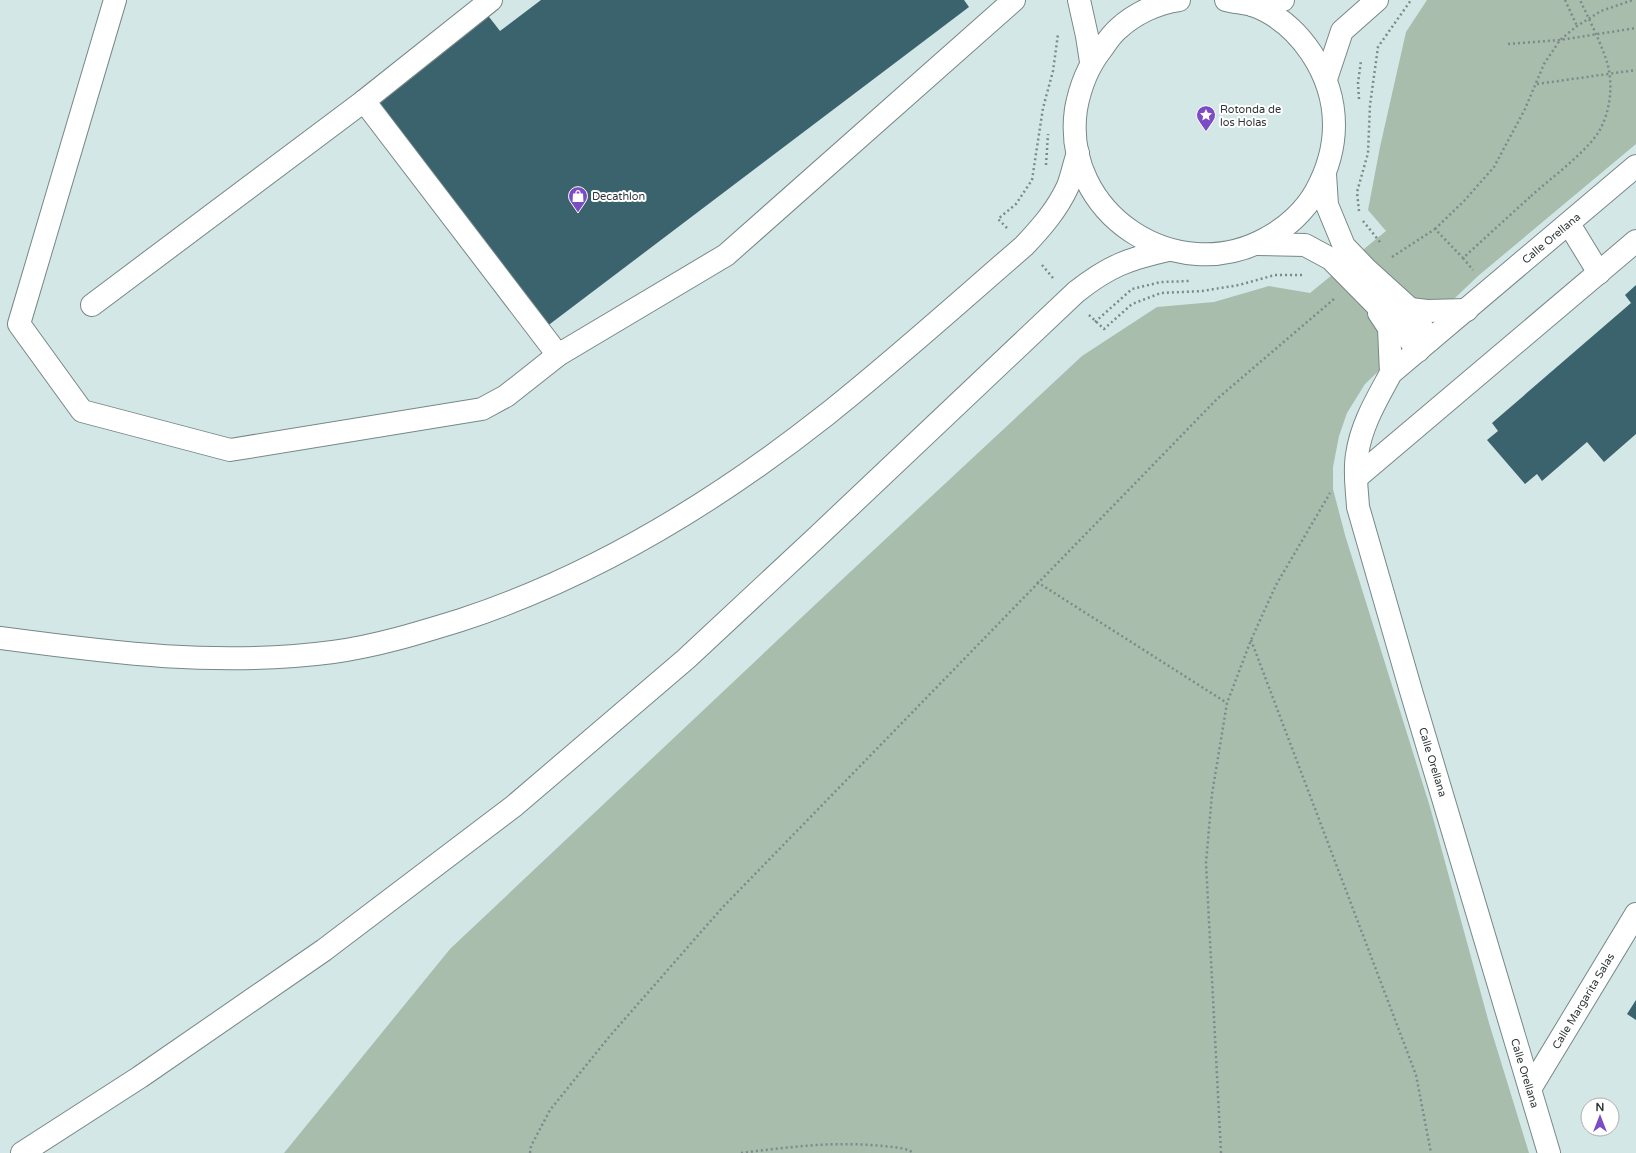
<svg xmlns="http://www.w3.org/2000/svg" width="1636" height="1153" font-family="'Varela Round',sans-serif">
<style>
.green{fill:#a9bdad}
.building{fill:#3a636d}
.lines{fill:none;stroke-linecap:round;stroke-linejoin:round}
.minor-casing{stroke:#768887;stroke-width:24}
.highway-casing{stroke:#768887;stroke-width:24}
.path{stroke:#7d8a89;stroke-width:2.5;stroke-dasharray:2 3;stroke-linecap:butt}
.minor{stroke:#fff;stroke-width:22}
.highway{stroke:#fff;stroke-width:22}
.path-bridge{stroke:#7d8a89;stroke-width:2.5;stroke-dasharray:2 3;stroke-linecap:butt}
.labels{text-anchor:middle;stroke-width:4;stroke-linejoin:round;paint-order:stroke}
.poi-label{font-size:11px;fill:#2f3636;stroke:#fff;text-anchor:start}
.street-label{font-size:11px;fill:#2f3636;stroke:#fff}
</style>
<rect width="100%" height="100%" fill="#d3e7e6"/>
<path class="green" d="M 1427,0 L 1636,0 L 1636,144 L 1478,276 L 1365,384 L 1347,413 L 1339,436 L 1333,467 L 1333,489 L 1345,535 L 1430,807 L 1489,1023 L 1529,1153 L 284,1153 L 450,949 L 818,602 L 1082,356 L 1157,307 L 1214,302 L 1269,286 L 1310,293 L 1386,231 L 1368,210 L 1380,147 L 1406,32 Z"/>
<g class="building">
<path d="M 541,0 L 964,0 L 969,7 L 546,327 L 373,98 L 486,13 L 500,31 Z"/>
<path d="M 1636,285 L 1636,434 L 1604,462 L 1587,442 L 1542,481 L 1537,474 L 1525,484 L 1487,440 L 1498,431 L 1492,423 L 1631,303 L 1625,295 Z"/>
<path d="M 1636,1000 L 1636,1020 L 1627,1014 Z"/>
</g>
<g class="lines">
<g class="minor-casing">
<g id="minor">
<path d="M 115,0 L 19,324 L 82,411 L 230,450 L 482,409 L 506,396 L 558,355 L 726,255 L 1014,0"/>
<path d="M 491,0 L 364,101 L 558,355"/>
<path d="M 1079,0 L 1087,36 L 1091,62"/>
<path d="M 1325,174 L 1327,205 L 1344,246 L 1367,270 L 1410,309 L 1430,340"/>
<path d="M 1569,224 L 1599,273"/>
<path d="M 1257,244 L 1305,245 L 1331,259 L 1406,335 L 1418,351"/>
<path d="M 92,305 L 364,101"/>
<path d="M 1410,309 L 1427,311 L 1467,310"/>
<path d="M 1379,313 L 1389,328 L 1391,373"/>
<path d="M 1356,478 L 1636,241"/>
<path d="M 1530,1089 L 1636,914"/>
<path d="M 1549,1153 L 1411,691 L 1358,507 C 1357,489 1354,472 1357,455 C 1361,425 1377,399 1391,373 L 1636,166"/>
</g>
</g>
<g class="highway-casing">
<g id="highway">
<path d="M 1179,0 C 1157,3 1134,14 1118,29 C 1111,35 1106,43 1101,50 C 1087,68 1080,87 1076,109 C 1061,213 1176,289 1267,238 C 1286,228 1305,211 1316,191 C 1327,171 1334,149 1334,125 C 1334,75 1300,22 1252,5 C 1244,3 1234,2 1226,0"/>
<path d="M 1252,5 L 1283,0"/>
<path d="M 1326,79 L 1342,31 L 1377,0"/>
<path d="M 0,638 C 112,653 219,667 333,652 C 377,646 419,633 461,620 C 595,576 717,501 826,415 C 894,361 958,303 1024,246 C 1041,228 1057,210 1068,186 C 1072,176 1074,164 1078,153"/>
<path d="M 22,1153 L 140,1077 L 324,950 L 514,806 L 686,659 L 818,536 L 1076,292 C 1109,266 1128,259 1168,250"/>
</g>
</g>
<g class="path">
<path d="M 1565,0 L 1577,26"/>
<path d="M 1508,44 L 1560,40 L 1636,28"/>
<path d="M 1537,84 L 1636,70"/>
<path d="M 1359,99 L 1358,83 L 1361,61"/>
<path d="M 1046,165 L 1048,134"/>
<path d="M 1359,211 L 1357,192 L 1368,153 L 1370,105 L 1378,47 L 1411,0"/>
<path d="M 1363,221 L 1380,242"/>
<path d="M 1007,228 L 998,219 L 1016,204 L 1032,180 L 1043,108 L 1053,71 L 1058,34"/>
<path d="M 1435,229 L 1464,201 L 1494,167 L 1525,109 L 1544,64 L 1560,40 L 1577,26 L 1601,11 L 1633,0"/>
<path d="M 1392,257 L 1435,229 L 1463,258 L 1531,196"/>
<path d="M 1463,258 L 1473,270"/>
<path d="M 1042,265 L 1053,278"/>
<path d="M 1089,315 L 1104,329 L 1132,304 L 1161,293 L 1202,291 L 1239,285 L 1275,275 L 1302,275"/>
<path d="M 1095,322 L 1132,289 L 1161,282 L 1190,281"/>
<path d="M 1037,582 L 1227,703"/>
<path d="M 1251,640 L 1416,1075 L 1431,1153"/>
<path d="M 530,1153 L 531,1146 L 550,1110 L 609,1037 L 722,908 L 1217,399 L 1334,299"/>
<path d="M 741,1153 C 788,1147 835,1141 882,1146 C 893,1147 904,1147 914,1153"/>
<path d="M 1221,1153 L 1206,863 L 1212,794 L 1227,703 L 1251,640 L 1276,585 L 1330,493"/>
</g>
<use href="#minor" class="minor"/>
<use href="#highway" class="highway"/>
<path class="path-bridge" d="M 1531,196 C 1551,178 1584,154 1598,133 C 1611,112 1614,82 1606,59 C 1599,39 1589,19 1580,0"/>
</g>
<defs>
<g id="sight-pin" transform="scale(1)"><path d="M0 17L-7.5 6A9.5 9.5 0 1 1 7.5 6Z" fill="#7c4cc4" stroke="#fff"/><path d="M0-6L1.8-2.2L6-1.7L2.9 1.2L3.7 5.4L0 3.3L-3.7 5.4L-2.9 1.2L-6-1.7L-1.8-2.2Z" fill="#fff"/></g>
<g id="shop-pin" transform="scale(1)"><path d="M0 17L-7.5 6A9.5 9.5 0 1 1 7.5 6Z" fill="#7c4cc4" stroke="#fff"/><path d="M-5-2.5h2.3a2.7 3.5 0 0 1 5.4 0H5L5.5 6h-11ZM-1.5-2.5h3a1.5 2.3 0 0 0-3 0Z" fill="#fff"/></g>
</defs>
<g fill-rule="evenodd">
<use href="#sight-pin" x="1206" y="115"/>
<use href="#shop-pin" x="578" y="196"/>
</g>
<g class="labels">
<g class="poi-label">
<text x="1220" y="113">Rotonda de<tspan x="1220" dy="13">los Holas</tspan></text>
<text x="592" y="200">Decathlon</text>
</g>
<g class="street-label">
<text transform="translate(1551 238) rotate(-40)" y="4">Calle Orellana</text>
<text transform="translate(1433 762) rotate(73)" y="4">Calle Orellana</text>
<text transform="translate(1583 1001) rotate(-59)" y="4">Calle Margarita Salas</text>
<text transform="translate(1525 1073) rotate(73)" y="4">Calle Orellana</text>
</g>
</g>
<g transform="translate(1600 1117)"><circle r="19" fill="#ffffff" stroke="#acafaf"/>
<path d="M0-3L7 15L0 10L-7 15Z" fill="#7c4cc4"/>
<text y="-6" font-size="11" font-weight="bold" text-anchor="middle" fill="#2f3636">N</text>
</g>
</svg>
